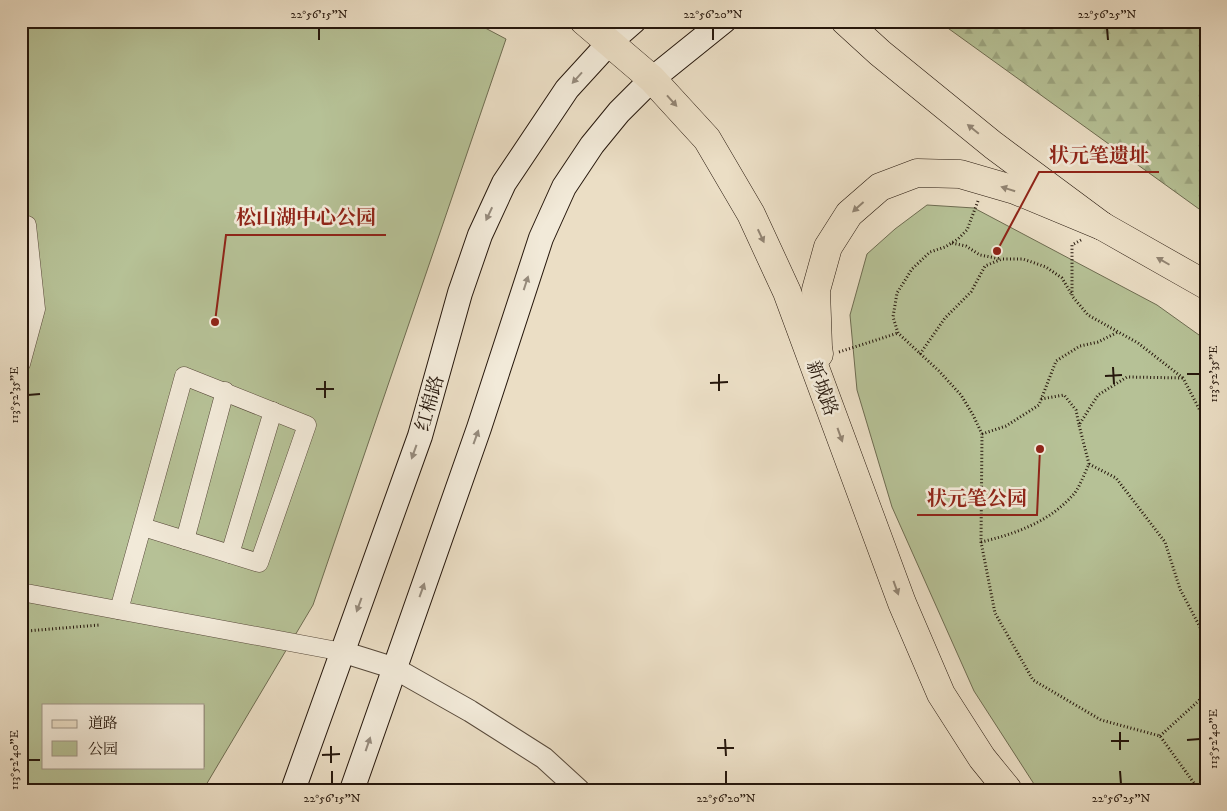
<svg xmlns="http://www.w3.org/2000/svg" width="1227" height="811" font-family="'IM FELL DW Pica','Noto Serif SC',serif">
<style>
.forest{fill:url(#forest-firs);stroke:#6e6c51}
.park{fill:#b6c196;stroke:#6e6c51;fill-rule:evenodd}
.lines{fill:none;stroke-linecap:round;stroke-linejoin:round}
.minor-casing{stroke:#57493a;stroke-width:19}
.tertiary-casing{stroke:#57493a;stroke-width:23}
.secondary-casing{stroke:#26170c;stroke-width:26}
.primary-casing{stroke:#26170c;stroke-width:29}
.path{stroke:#26170c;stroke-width:3;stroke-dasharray:1 2.5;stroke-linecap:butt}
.minor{stroke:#f2ead9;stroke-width:18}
.tertiary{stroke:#f2ead9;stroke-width:21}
.secondary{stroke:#f2ead9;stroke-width:24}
.primary{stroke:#ebdec5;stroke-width:28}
.oneway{fill:#968b7d}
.oneway2{fill:#928472}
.ticks{fill:none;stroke:#26170c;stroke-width:2}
.labels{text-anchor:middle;stroke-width:5;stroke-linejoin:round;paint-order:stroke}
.street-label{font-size:19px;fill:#26170c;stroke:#f2ead9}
.leader{fill:none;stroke:#8f2418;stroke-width:2}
.callout-dot{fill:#8f2418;stroke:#f2ead9;stroke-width:2}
.callout-label{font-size:20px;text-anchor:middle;font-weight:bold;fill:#8f2418;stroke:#f2ead9;stroke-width:5;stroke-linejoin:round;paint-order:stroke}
.neatline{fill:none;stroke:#26170c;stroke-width:2}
.ticks-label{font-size:12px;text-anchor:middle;fill:#26170c}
</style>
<defs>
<pattern id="forest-firs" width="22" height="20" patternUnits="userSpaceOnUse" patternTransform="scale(1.25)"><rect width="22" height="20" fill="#b6c196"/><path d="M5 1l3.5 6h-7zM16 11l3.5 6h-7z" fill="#9ca580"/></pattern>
</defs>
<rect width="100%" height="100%" fill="#ebdec5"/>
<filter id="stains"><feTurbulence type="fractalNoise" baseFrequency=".004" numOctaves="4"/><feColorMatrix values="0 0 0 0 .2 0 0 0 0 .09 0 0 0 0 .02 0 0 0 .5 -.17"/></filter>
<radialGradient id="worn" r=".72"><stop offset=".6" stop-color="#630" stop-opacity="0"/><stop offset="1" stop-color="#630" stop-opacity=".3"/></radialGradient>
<path class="forest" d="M 938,21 L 1206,21 L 1206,214 Z"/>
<g class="park">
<path d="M 21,21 L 472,21 L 506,39 L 313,605 L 203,790 L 21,790 ZM 44,705 L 204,705 L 204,767 L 44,767 Z"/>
<path d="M 927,205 L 974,208 L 1157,305 L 1206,340 L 1206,790 L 1040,790 L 1034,784 L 974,691 L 892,507 L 857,390 L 850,315 L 867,254 L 895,229 Z"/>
</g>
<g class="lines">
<g class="minor-casing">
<g id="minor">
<path d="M 21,223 L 27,225 L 36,309 L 21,364"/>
<path d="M 185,540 L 225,391"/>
<path d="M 230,554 L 273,411"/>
<path d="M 21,592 L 343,652"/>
<path d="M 119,610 L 184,376 L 307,425 L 259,563 L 143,527"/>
</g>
</g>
<g class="tertiary-casing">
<path id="tertiary" d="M 343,652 L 394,668 L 470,711 L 544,758 L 579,790"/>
</g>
<g class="secondary-casing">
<g id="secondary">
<path d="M 293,790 L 420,436 L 460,293 L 480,235 L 504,183 L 567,89 L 610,42 L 634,21"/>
<path d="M 352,790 L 479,428 L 541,238 L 564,187 L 592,145 L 619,112 L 652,79 L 724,21"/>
</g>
</g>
<g class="primary-casing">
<g id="primary">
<path d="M 584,21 L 652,79 L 707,139 L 751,214 L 787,292 L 902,603 L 941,694 L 982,758 L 1008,790"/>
<path d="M 845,21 L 880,53 L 993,145 L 1102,226 L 1206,285"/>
<path d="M 819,354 L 818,347 L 816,290 L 828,247 L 849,214 L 880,187 L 917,173 L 960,174 L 1015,190 L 1102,226"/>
</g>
</g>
<g class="path">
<path d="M 978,201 L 967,230 L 958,239 L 945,247 L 930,252 L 912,269 L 897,293 L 893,317 L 898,333 L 939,371 L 961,395 L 973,415 L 982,434 L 981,542 L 995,613 L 1033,680 L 1101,720 L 1160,736 L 1199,790"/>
<path d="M 1081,240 L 1072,245 L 1072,296 L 1088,315 L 1138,343 L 1183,378 L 1206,422"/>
<path d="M 952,243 L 966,246 L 980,255 L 1001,259"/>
<path d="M 839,352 L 898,333"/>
<path d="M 920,354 L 945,318 L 971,292 L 985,266 L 1002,259 L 1023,259 L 1046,267 L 1062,278 L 1072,295"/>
<path d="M 1041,399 L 1064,395 L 1076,410 L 1079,425"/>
<path d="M 982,434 L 1006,426 L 1039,405 L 1056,361 L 1080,346 L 1098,342 L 1118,332"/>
<path d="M 1089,464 L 1116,478 L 1165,542 L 1180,589 L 1201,629 L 1206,634"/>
<path d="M 981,542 C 1015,534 1049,522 1073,495 C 1080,487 1084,474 1089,464 L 1079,425 L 1098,395 L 1127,377 L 1183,378"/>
<path d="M 21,629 L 27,631 L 99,625"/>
<path d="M 1160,736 L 1206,694"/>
</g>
<use href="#minor" class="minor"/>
<use href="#tertiary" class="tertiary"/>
<use href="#secondary" class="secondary"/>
<use href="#primary" class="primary"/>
</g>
<defs><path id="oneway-solid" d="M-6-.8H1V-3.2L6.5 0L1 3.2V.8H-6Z" transform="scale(1.25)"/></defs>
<g class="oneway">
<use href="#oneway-solid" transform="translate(577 78) rotate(132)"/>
<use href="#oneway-solid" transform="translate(489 214) rotate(115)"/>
<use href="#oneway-solid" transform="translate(526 283) rotate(-72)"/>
<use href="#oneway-solid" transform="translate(476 437) rotate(-70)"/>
<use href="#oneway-solid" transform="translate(414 452) rotate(110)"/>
<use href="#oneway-solid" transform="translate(422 590) rotate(-70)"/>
<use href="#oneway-solid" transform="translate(359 605) rotate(110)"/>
<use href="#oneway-solid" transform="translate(368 744) rotate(-71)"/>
</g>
<g class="oneway2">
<use href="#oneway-solid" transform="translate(672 101) rotate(48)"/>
<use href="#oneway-solid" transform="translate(973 129) rotate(-141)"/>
<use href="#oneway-solid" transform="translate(1008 189) rotate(-163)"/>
<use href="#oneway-solid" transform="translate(858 207) rotate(138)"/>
<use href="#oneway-solid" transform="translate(761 236) rotate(65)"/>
<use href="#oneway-solid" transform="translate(1163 261) rotate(-150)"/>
<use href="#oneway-solid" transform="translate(840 435) rotate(70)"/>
<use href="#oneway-solid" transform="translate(896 588) rotate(70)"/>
</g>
<path class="ticks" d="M 319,28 L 319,40M 713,28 L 713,40M 1107,28 L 1108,40M 1113,367 L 1114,384M 719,374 L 719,391M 1187,374 L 1200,374M 1105,376 L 1122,375M 325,381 L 325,398M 710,383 L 728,382M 316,389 L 334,389M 28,395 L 40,394M 1120,732 L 1120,750M 725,739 L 726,756M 1187,740 L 1200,739M 1111,741 L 1129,741M 331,746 L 331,763M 717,748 L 734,748M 322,755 L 340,754M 28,760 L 40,760M 332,771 L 332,784M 726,771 L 726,784M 1120,771 L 1121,784"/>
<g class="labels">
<g class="street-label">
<text transform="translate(823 388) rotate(70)" y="7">新城路</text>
<text transform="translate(429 403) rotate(-74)" y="7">红棉路</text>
</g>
</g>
<path class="leader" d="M997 251L1039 172H1159M215 322L226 235H386M1040 449L1037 515H917"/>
<g class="callout-dot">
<circle cx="997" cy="251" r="5"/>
<circle cx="215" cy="322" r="5"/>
<circle cx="1040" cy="449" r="5"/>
</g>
<g class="callout-label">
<text x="1099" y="162">状元笔遗址</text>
<text x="306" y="224">松山湖中心公园</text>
<text x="977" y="505">状元笔公园</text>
</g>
<rect width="1227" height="811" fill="none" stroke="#ebdec5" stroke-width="55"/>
<rect x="42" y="704" width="162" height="65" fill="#f2ead9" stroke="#a09687"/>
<rect x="52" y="720" width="25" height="8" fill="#ebdec5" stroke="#a09687"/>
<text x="88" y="728" font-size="15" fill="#26170c">道路</text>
<rect x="52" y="741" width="25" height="15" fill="#b6c196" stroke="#a09687"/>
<text x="88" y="754" font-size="15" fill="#26170c">公园</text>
<rect x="28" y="28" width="1172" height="756" class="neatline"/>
<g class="ticks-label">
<text x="319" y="18">22°56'15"N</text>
<text x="713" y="18">22°56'20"N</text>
<text x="1107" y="18">22°56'25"N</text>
<text transform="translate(1213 374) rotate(-90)" y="4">113°52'35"E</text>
<text transform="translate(14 395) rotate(-90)" y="4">113°52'35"E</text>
<text transform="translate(1213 739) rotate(-90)" y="4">113°52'40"E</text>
<text transform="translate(14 760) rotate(-90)" y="4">113°52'40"E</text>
<text x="332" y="802">22°56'15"N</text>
<text x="726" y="802">22°56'20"N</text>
<text x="1121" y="802">22°56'25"N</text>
</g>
<rect width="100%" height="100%" filter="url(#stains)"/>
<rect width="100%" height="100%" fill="url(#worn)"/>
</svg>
